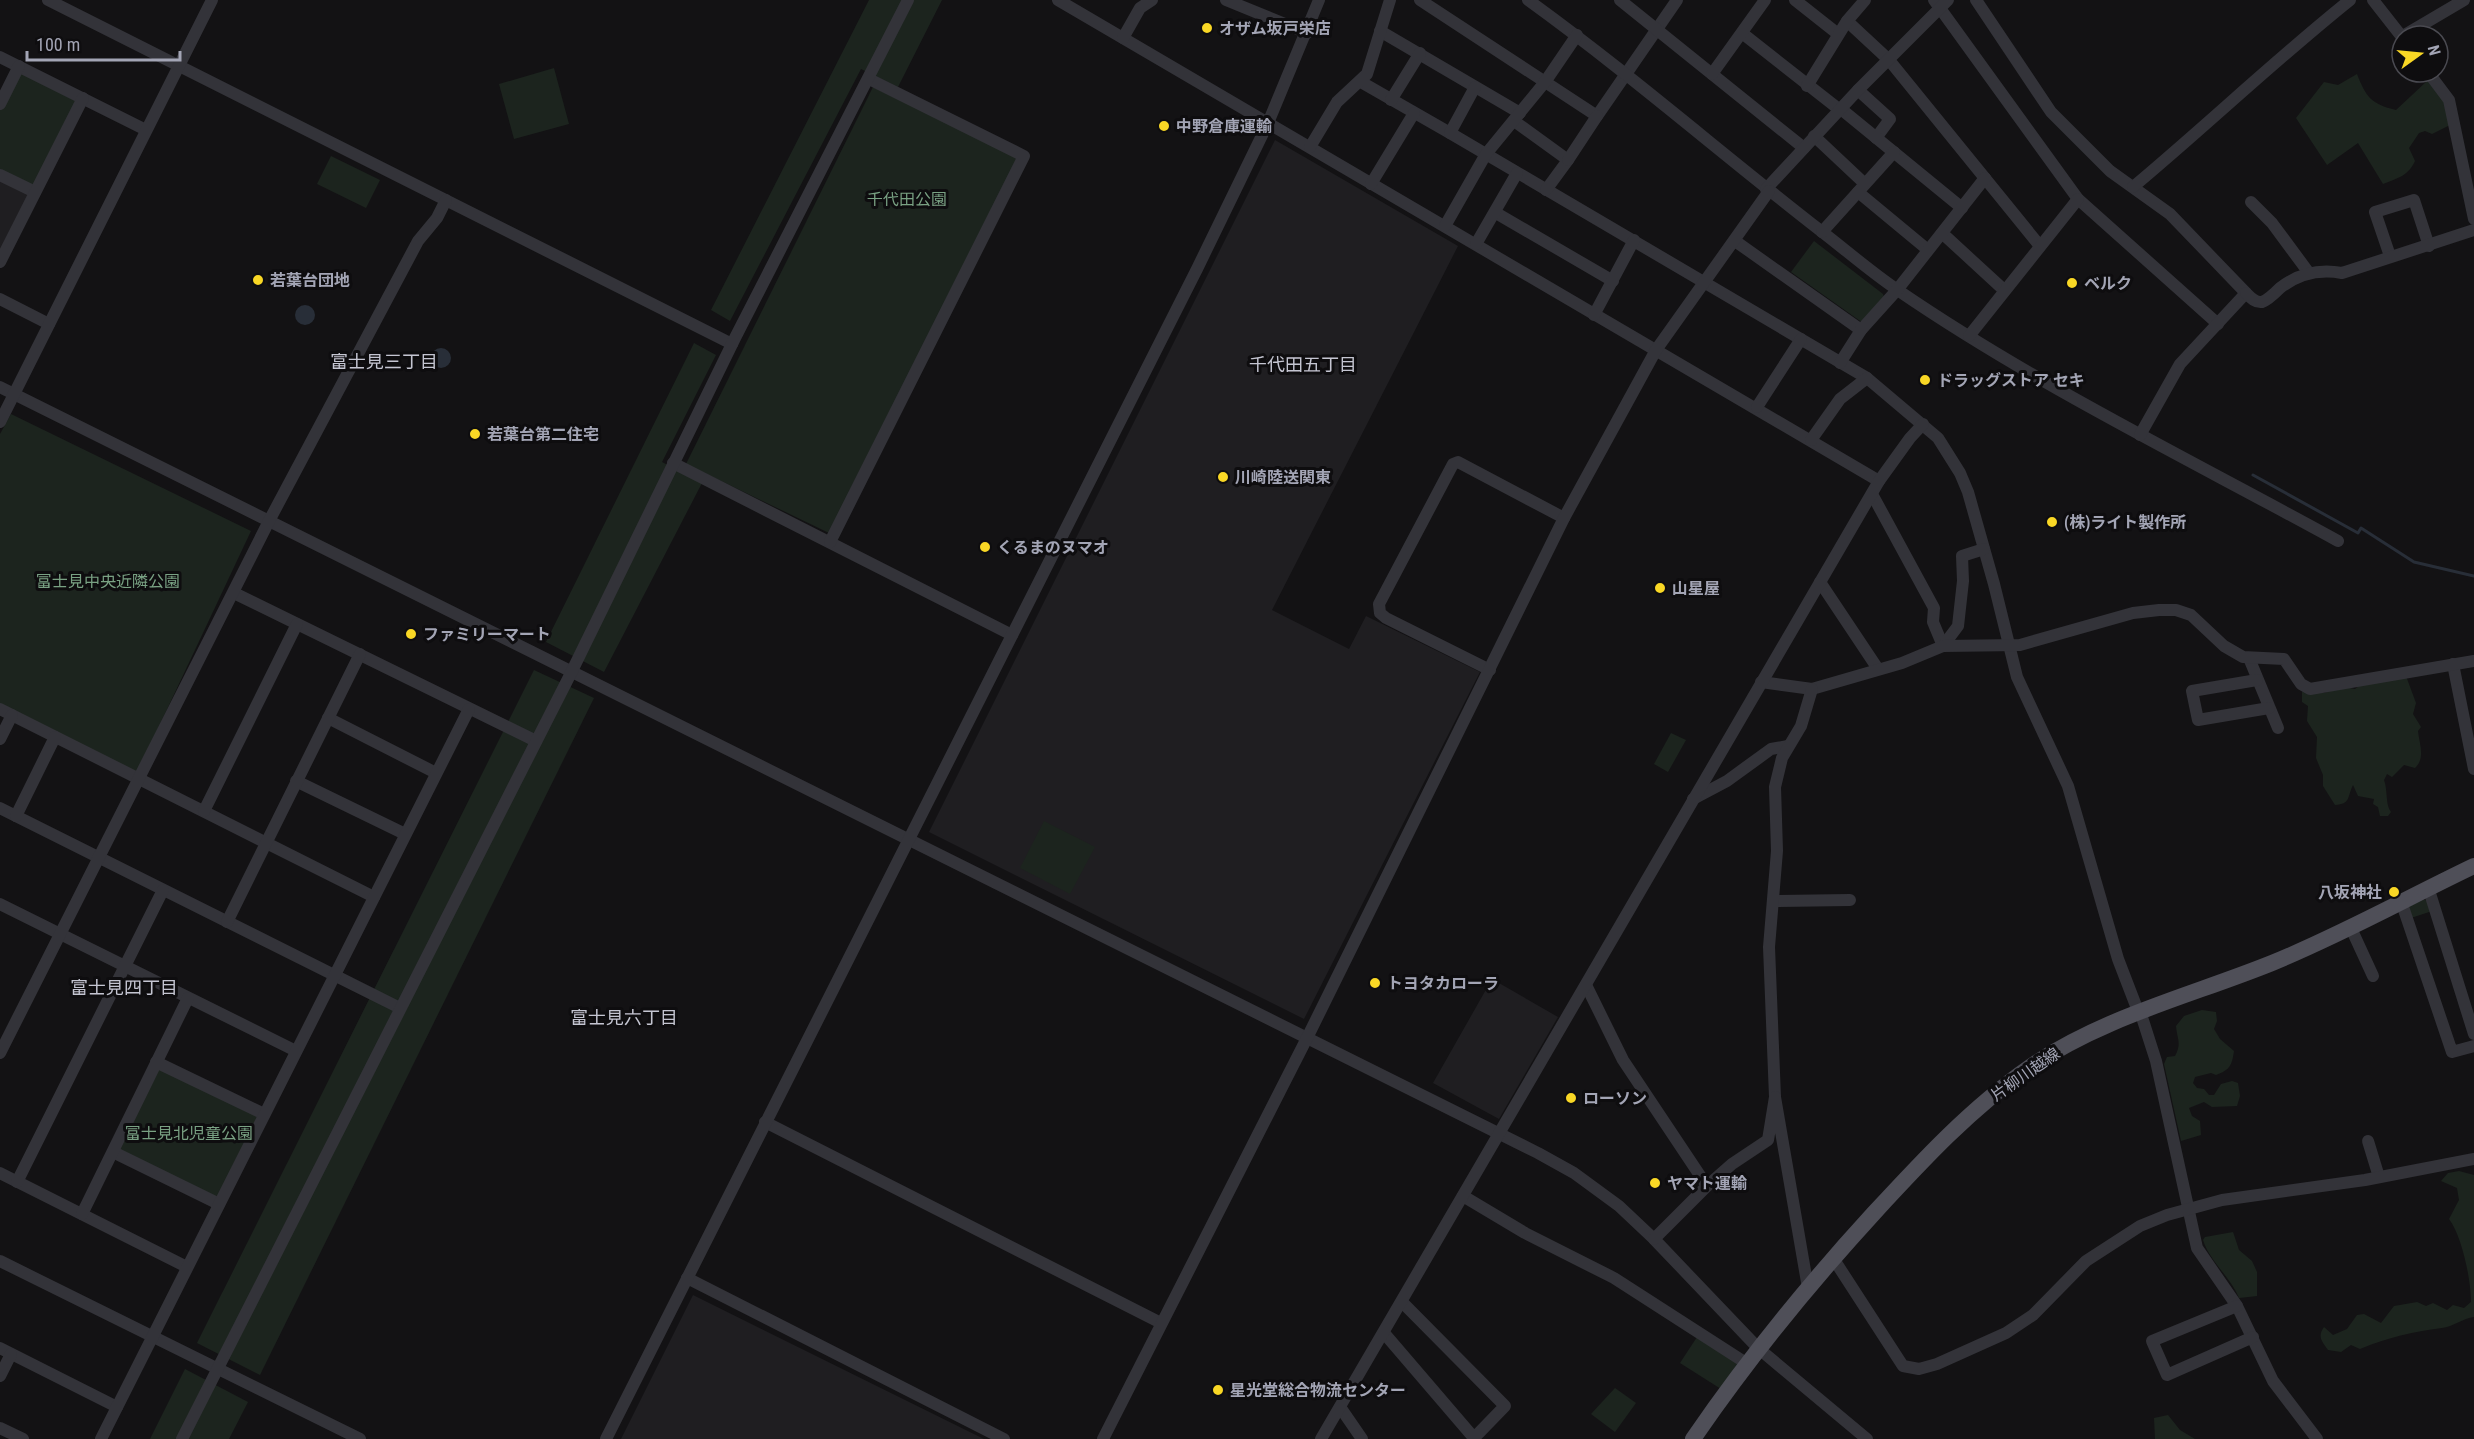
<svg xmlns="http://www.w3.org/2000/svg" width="2474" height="1439" font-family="'Roboto Condensed','Noto Sans JP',sans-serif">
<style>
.built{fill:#1f1e21}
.green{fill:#1c241e}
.water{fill:#282e38}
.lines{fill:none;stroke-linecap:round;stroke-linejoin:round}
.stream{stroke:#282e38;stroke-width:3}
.minor{stroke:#333339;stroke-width:12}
.major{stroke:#4f4f58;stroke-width:16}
.poi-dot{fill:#f9d725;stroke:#0e0d0f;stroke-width:2}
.labels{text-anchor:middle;stroke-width:6;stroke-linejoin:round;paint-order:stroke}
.poi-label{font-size:16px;font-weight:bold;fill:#a3a5b5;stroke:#0e0d0f;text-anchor:start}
.park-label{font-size:16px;fill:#79a183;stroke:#0e0d0f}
.street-label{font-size:16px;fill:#a3a5b5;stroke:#0e0d0f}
.neighbourhood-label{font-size:18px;fill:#c4c5d1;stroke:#0e0d0f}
</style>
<rect width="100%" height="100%" fill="#131214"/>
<g class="built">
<path d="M 1275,140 L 1458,246 L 1272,610 L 1349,649 L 1366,616 L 1480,672 L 1304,1019 L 929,832 Z"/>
<path d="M 0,179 L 30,194 L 0,254 Z"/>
<path d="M 1492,979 L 1558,1017 L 1499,1119 L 1433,1083 Z"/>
<path d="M 693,1295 L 984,1439 L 621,1439 Z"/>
</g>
<g class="green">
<path d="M 869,0 L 942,0 L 898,87 L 861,69 L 730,321 L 711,310 Z"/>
<path d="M 19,66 L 83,98 L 35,192 L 0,175 L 0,104 Z"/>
<path d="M 554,68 L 569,124 L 514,139 L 499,84 Z"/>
<path d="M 2357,74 C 2366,97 2371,104 2396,110 L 2426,82 L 2433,81 L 2447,102 L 2450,125 L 2432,134 L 2425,131 L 2419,133 L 2409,148 L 2415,161 C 2408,176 2398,178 2383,184 L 2358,143 L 2327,165 L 2296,118 L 2324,82 L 2338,85 Z"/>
<path d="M 873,87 L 1019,157 L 829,533 L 686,464 Z"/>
<path d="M 331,156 L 380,180 L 366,208 L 317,184 Z"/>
<path d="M 1814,241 L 1883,294 L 1884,297 L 1863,323 L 1791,272 Z"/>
<path d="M 694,343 L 716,355 L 662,462 L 702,483 L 604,672 L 546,642 Z"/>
<path d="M 11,414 L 251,531 L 137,773 L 0,704 L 0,434 Z"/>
<path d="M 534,670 L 594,698 L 260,1375 L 197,1343 Z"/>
<path d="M 2406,676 L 2416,703 L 2413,714 L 2421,727 L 2418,731 C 2419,743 2426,758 2415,768 L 2404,765 L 2392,777 L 2387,774 L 2384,780 C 2388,790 2385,805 2391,812 L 2388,816 L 2380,816 L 2378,807 L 2373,804 L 2374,799 L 2358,796 L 2353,785 C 2347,797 2351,804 2335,805 L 2323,786 L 2323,775 L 2316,758 L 2317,737 L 2307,721 L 2308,706 L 2302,702 L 2302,692 L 2305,689 L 2324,693 L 2345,687 L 2355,689 L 2364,682 Z"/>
<path d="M 1671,733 L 1686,740 L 1668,772 L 1654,764 Z"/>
<path d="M 1044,821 L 1095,847 L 1070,894 L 1020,868 Z"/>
<path d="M 2422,899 L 2429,901 L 2432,911 L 2411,918 L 2408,910 L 2411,903 Z"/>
<path d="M 2202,1010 L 2216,1012 L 2217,1021 L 2214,1029 L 2220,1039 L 2234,1051 C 2232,1065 2230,1070 2216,1075 L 2211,1073 L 2195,1077 L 2193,1083 L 2197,1088 L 2204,1089 L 2209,1095 L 2214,1095 L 2221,1084 L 2232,1081 L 2238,1083 L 2240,1096 L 2237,1106 L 2212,1107 L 2204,1102 L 2189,1108 L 2192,1116 L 2200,1121 L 2201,1135 L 2181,1141 L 2164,1064 L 2167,1057 L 2175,1056 C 2182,1043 2177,1039 2176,1026 L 2184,1016 Z"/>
<path d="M 156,1062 L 264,1114 L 219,1204 L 113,1152 Z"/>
<path d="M 2459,1171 L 2474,1175 L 2474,1317 C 2463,1318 2453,1327 2442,1328 C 2412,1332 2389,1337 2360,1349 L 2351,1345 L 2341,1352 L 2328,1350 C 2322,1341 2317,1337 2324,1327 L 2333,1335 L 2347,1329 L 2357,1315 L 2364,1314 L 2381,1323 L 2394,1306 L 2417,1302 L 2426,1306 L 2433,1303 L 2447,1310 L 2453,1305 L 2464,1308 L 2471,1302 C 2471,1280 2462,1236 2449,1219 L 2459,1200 L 2457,1188 L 2441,1181 L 2448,1173 Z"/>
<path d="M 2233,1232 L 2239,1250 L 2252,1261 L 2257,1272 L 2257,1296 L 2239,1298 C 2230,1276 2210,1262 2203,1240 L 2205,1237 Z"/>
<path d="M 1699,1334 L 1738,1364 L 1721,1389 L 1680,1363 Z"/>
<path d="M 185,1369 L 248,1402 L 229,1439 L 150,1439 Z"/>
<path d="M 1615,1388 L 1636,1403 L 1615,1432 L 1591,1414 Z"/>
<path d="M 2168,1415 L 2180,1430 L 2195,1439 L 2155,1439 L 2154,1418 Z"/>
</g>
<g class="water">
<circle cx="305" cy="315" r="10"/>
<circle cx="441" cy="358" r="10"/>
</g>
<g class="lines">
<path class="stream" d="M 2253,475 L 2358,533 L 2361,528 L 2414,562 L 2474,576"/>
<g class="minor">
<path d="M 48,0 L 732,344"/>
<path d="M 1058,0 L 1879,481"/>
<path d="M 1226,0 L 1307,33"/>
<path d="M 1420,0 L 1597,116 L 1677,0"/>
<path d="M 1528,0 C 1629,73 1723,155 1821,231 C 1847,251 1872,273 1899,291 C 2038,386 2191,460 2338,541"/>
<path d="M 1620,0 L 1804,148"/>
<path d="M 1795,0 L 1838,34"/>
<path d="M 1934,0 L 2078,199 L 2218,324"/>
<path d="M 1976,0 L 2051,112 L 2110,171 L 2170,214 L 2246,293 L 2180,364 L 2140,435"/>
<path d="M 2373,0 L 2402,37"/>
<path d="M 1847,21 L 1889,60 L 2040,246"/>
<path d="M 1380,31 L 1520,113"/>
<path d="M 1742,33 L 1840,110"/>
<path d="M 2403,36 L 2464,0"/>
<path d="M 1123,38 L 1140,8 L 1152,0"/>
<path d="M 0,57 L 146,130"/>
<path d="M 2428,72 L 2449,100 L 2474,219"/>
<path d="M 1712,74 L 1765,0"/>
<path d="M 1361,82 L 1450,133"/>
<path d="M 1807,86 L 1847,21 L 1865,0"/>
<path d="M 1475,87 L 1450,133 L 1867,378 L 1938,438 L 1960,473 L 1968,492 L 1994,584 L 2017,677 L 2068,786 L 2118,959 L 2138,1011"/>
<path d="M 1858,90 L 1890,119 L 1876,138"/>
<path d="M 1391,100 L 1420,53"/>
<path d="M 0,104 L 19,66"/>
<path d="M 1841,109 L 1962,208"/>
<path d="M 1514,121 L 1568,160 L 1546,190"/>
<path d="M 1814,136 L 1864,183"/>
<path d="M 1310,147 L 1337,102 L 1367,74 L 1390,0"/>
<path d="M 1568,160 L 1597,116"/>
<path d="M 0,175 L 35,192"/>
<path d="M 1371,184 L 1414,113"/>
<path d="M 2133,187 C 2206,126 2275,60 2350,0"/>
<path d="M 1766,189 L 1858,90 L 1948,0"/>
<path d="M 1858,192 L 1928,250"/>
<path d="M 2251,202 L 2272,223 L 2309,273"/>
<path d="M 1496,213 L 1613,281"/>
<path d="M 1445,226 L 1486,154 L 1545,82 L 1577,35"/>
<path d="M 1822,232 L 1894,152"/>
<path d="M 1942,233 L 2004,290"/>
<path d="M 1735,241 L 1861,330"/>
<path d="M 1476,244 L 1517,173"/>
<path d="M 2390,256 L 2375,212 L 2414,200 L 2429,246"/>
<path d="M 0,262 L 83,98"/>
<path d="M 2246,293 C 2250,297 2255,303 2262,302 C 2268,300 2275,293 2280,288 C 2298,274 2320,269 2342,273 L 2474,230"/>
<path d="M 0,299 L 49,324"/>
<path d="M 1594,315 L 1634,240"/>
<path d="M 1969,336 L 2078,199"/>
<path d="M 1840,363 L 1861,330 L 1897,290 L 1985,178"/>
<path d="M 0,387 L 1538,1153 L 1574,1173 L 1619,1206 L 1654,1239 L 1758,1348 L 1867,1439"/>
<path d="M 1757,407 L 1801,339"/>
<path d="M 0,422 L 212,0"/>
<path d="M 1811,440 L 1840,399 L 1867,378"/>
<path d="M 673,463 L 1012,635"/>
<path d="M 1872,494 L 1934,608 L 1933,622 L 1943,646"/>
<path d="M 830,542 L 1024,156 L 869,79"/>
<path d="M 1820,582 L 1878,669"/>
<path d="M 234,593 L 536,741"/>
<path d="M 1943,646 L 1958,626 L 1963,581 L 1962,556 L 1984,549"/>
<path d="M 2249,658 L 2278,728"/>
<path d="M 2453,664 L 2474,769"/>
<path d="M 1490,670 L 1386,618 L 1380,613 L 1379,604 L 1453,464 L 1458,462 L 1564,518"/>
<path d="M 2257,680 L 2192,691 L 2198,720 L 2269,708"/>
<path d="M 1761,682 L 1812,689 L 1902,663 L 1943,646 L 2020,645 L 2133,613 L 2159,610 L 2176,610 L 2191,615 L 2224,646 L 2243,657 L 2284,659 L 2301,684 L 2310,689 L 2474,661"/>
<path d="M 0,709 L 374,897"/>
<path d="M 328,718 L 436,773"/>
<path d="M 0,739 L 12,715"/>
<path d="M 296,781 L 405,834"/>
<path d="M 1693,799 L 1727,781 L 1771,749 L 1788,746"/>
<path d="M 0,808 L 400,1008"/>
<path d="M 204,811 L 297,624"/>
<path d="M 16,816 L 55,737"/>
<path d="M 2428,887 L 2474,1034"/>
<path d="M 1773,901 L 1850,900"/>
<path d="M 2401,901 L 2452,1052 L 2474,1046"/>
<path d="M 0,904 L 296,1051"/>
<path d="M 227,922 L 360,654"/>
<path d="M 2350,926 L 2373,976"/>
<path d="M 1586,985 L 1623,1060 L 1707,1186 L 1654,1239"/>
<path d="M 2140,1011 L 2156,1061 L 2197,1248 L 2237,1306 L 2273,1381 L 2317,1439"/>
<path d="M 0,1053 L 269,521 L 418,241 L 437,218 L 446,200"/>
<path d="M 156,1062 L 264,1114"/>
<path d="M 1775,1097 L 1769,947 L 1777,851 L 1775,787 L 1782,758 L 1801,726 L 1812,689"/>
<path d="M 765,1122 L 1161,1323"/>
<path d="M 2368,1141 L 2379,1177"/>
<path d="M 113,1152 L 219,1204"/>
<path d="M 0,1173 L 187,1267"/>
<path d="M 17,1182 L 163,890"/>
<path d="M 1707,1186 L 1732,1164 L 1768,1140 L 1775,1097 L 1808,1288"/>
<path d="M 1463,1196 L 1525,1233 L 1614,1278 L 1746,1363"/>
<path d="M 82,1214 L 188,998"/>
<path d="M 1833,1258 L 1903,1366 L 1919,1369 L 1937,1364 L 2006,1333 L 2033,1315 L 2086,1261 L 2140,1226 L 2167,1215 L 2222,1200 L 2365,1180 L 2474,1159"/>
<path d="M 0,1261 L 360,1439"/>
<path d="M 687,1278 L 1004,1439"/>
<path d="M 2237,1306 L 2152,1341 L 2167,1375 L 2253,1337"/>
<path d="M 1384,1333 L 1474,1438 L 1505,1406 L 1402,1302"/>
<path d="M 0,1348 L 117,1407"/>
<path d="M 0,1376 L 11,1354"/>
<path d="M 1340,1407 L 1362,1439"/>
<path d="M 0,1428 L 23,1439"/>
<path d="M 101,1439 L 469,709"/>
<path d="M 182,1439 L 571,673 L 735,338 L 908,0"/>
<path d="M 606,1439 L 1197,269 L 1268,123 L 1319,0"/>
<path d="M 1103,1439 L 1307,1038 L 1564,518 L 1656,350 L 1769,191"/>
<path d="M 1321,1439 L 1879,481 L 1910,438 L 1923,424"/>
</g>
<path class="major" d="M 1693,1439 C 1748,1359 1808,1285 1874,1213 C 1922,1161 1971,1108 2030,1067 C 2103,1017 2190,996 2272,963 C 2341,935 2407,898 2474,866"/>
</g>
<g class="poi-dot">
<circle cx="1207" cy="28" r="6"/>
<circle cx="1164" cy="126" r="6"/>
<circle cx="258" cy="280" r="6"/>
<circle cx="2072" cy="283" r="6"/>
<circle cx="1925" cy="380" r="6"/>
<circle cx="475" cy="434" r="6"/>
<circle cx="1223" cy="477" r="6"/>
<circle cx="2052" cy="522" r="6"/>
<circle cx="985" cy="547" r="6"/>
<circle cx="1660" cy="588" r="6"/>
<circle cx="411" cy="634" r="6"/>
<circle cx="2394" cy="892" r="6"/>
<circle cx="1375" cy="983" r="6"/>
<circle cx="1571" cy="1098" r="6"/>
<circle cx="1655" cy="1183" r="6"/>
<circle cx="1218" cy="1390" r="6"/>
</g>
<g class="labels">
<g class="poi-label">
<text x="1219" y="34">オザム坂戸栄店</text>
<text x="1176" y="132">中野倉庫運輸</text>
<text x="270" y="286">若葉台団地</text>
<text x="2084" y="289">ベルク</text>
<text x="1937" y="386">ドラッグストア セキ</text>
<text x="487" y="440">若葉台第二住宅</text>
<text x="1235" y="483">川崎陸送関東</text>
<text x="2064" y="528">(株)ライト製作所</text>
<text x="997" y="553">くるまのヌマオ</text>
<text x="1672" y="594">山星屋</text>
<text x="423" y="640">ファミリーマート</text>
<text x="2382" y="898" text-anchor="end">八坂神社</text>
<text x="1387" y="989">トヨタカローラ</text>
<text x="1583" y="1104">ローソン</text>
<text x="1667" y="1189">ヤマト運輸</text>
<text x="1230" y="1396">星光堂総合物流センター</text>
</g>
<g class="park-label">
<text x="907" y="205">千代田公園</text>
<text x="108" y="587">富士見中央近隣公園</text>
<text x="189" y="1139">富士見北児童公園</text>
</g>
<g class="street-label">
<text transform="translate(2025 1074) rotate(-35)" y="6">片柳川越線</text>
</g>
<g class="neighbourhood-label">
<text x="384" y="368">富士見三丁目</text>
<text x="1303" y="371">千代田五丁目</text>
<text x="124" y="994">富士見四丁目</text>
<text x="624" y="1024">富士見六丁目</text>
</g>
</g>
<g transform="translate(2420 54) rotate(75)"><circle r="28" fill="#0e0d0f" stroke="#4a4a51" stroke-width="1.5"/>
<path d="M0-4.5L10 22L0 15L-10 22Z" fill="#f9d725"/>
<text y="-9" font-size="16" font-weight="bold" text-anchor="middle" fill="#a3a5b5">N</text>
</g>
<path d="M27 51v9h153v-9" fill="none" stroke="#a3a5b5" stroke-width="3"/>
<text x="36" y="51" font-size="18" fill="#a3a5b5" stroke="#0e0d0f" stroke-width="4.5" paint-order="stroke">100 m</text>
</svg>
